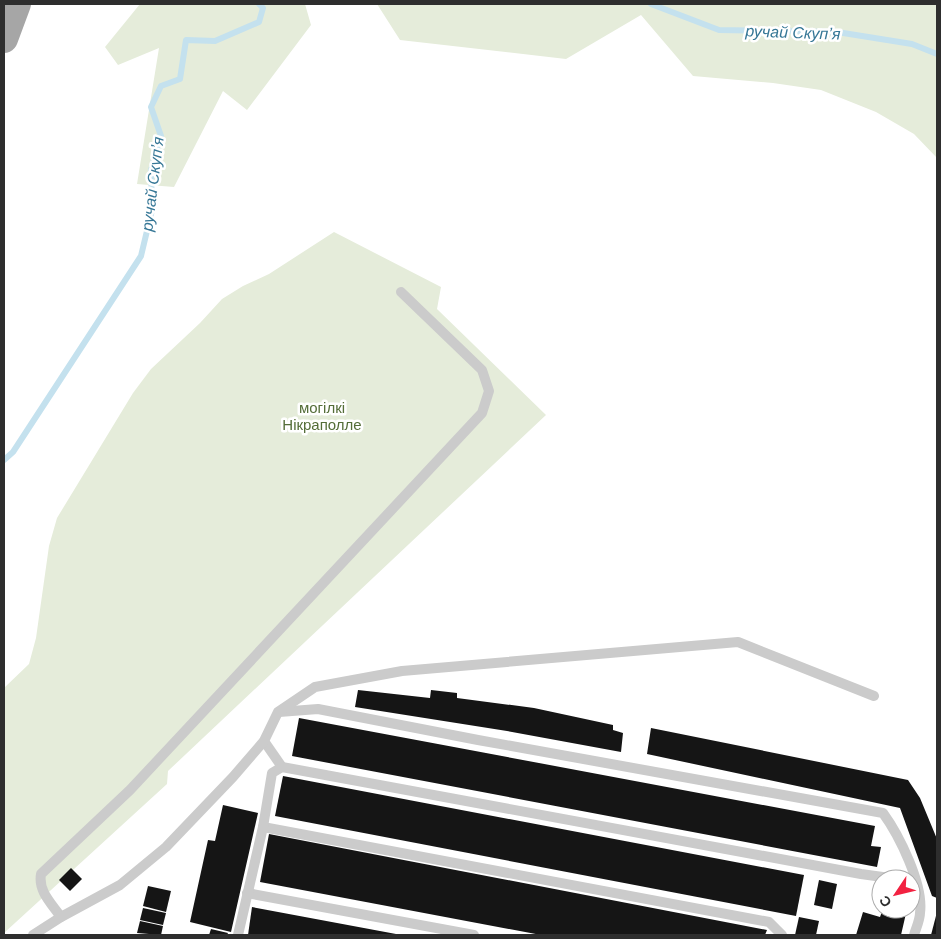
<svg xmlns="http://www.w3.org/2000/svg" width="941" height="939" font-family="Arial,sans-serif">
<style>
.green{fill:#e5ecda}
.lines{fill:none;stroke-linecap:round;stroke-linejoin:round}
.stream{stroke:#c4e1ee;stroke-width:6}
.building{fill:#151515}
.service{stroke:#cbcbcb;stroke-width:10}
.primary{stroke:#a6a6a6;stroke-width:28}
.labels{text-anchor:middle;stroke-width:5;stroke-linejoin:round;paint-order:stroke}
.park-label{font-size:15px;fill:#546d38;stroke:#fff}
.water-label{font-size:16px;font-style:italic;fill:#367796;stroke:#fff}
</style>
<rect width="100%" height="100%" fill="#fff"/>
<g class="green">
<path d="M 140,4 L 305,4 L 311,25 L 247,110 L 223,91 L 174,187 L 137,184 L 159,48 L 118,65 L 105,47 Z"/>
<path d="M 377,4 L 937,4 L 937,158 L 914,134 L 876,112 L 821,90 L 773,83 L 693,76 L 641,15 L 566,59 L 400,40 Z"/>
<path d="M 334,232 L 441,287 L 437,309 L 546,415 L 168,771 L 167,784 L 4,933 L 4,688 L 29,664 L 36,638 L 49,546 L 57,518 L 133,393 L 151,369 L 200,323 L 222,299 L 243,286 L 269,274 Z"/>
</g>
<g class="lines">
<g class="stream">
<path d="M 651,4 L 719,30 L 837,32 L 912,44 L 937,54"/>
<path d="M 4,460 L 13,452 L 141,256 L 152,210 L 151,170 L 161,136 L 151,107 L 161,86 L 180,79 L 186,40 L 215,41 L 259,22 L 263,8 L 259,4"/>
</g>
</g>
<g class="building">
<path d="M 358,690 L 430,698 L 431,690 L 457,693 L 457,698 L 534,708 L 613,725 L 613,730 L 623,733 L 621,752 L 507,731 L 355,707 Z"/>
<path d="M 299,718 L 875,826 L 871,846 L 881,847 L 877,867 L 292,756 Z"/>
<path d="M 651,728 L 908,780 L 920,798 L 937,839 L 937,898 L 932,896 L 900,808 L 647,754 Z"/>
<path d="M 283,776 L 804,875 L 796,916 L 275,816 Z"/>
<path d="M 223,805 L 258,813 L 231,932 L 190,922 L 208,840 L 215,841 Z"/>
<path d="M 269,834 L 767,930 L 765,935 L 541,935 L 260,882 Z"/>
<path d="M 71,868 L 82,879 L 70,891 L 59,880 Z"/>
<path d="M 819,880 L 837,884 L 832,909 L 814,905 Z"/>
<path d="M 148,886 L 171,891 L 166,912 L 143,906 Z"/>
<path d="M 252,907 L 396,934 L 396,935 L 248,935 Z"/>
<path d="M 143,908 L 166,913 L 163,925 L 140,920 Z"/>
<path d="M 883,909 L 907,909 L 901,935 L 856,935 L 863,912 L 880,917 Z"/>
<path d="M 937,912 L 937,935 L 931,935 Z"/>
<path d="M 799,917 L 819,921 L 816,935 L 795,935 Z"/>
<path d="M 140,921 L 163,926 L 161,935 L 137,933 Z"/>
<path d="M 211,929 L 228,933 L 227,935 L 209,935 Z"/>
</g>
<g class="lines">
<g class="service">
<path d="M 279,712 L 318,709 L 478,740 L 883,813 C 899,835 924,885 920,913 C 920,920 916,928 914,935"/>
<path d="M 264,741 L 282,767"/>
<path d="M 263,827 L 769,922 L 782,935"/>
<path d="M 247,893 L 474,935"/>
<path d="M 61,917 C 51,903 38,891 41,874 L 130,790 L 482,413 L 489,391 L 482,370 L 401,292"/>
<path d="M 33,935 L 61,917 L 120,885 L 166,847 L 233,777 L 264,741 L 278,712 L 315,687 L 402,671 L 738,642 L 874,696"/>
<path d="M 238,935 L 263,827 L 272,773 L 282,767 L 861,874 L 897,879"/>
</g>
<path class="primary" d="M 4,39 L 17,4"/>
</g>
<g class="labels">
<g class="park-label">
<text x="322" y="413">могілкі<tspan x="322" dy="17">Нікраполле</tspan></text>
</g>
<g class="water-label">
<text transform="translate(793 32) rotate(2)" y="6">ручай Скупʼя</text>
<text transform="translate(152 184) rotate(-83)" y="6">ручай Скупʼя</text>
</g>
</g>
<rect width="941" height="939" fill="none" stroke="#2e2e2e" stroke-width="10"/>
<g transform="translate(896 894) rotate(235)"><circle r="24" fill="#ffffff" stroke="#ababab"/>
<path d="M0-4L9 19L0 12L-9 19Z" fill="#f22241"/>
<text y="-8" font-size="14" font-weight="bold" text-anchor="middle" fill="#2e2e2e">С</text>
</g>
</svg>
